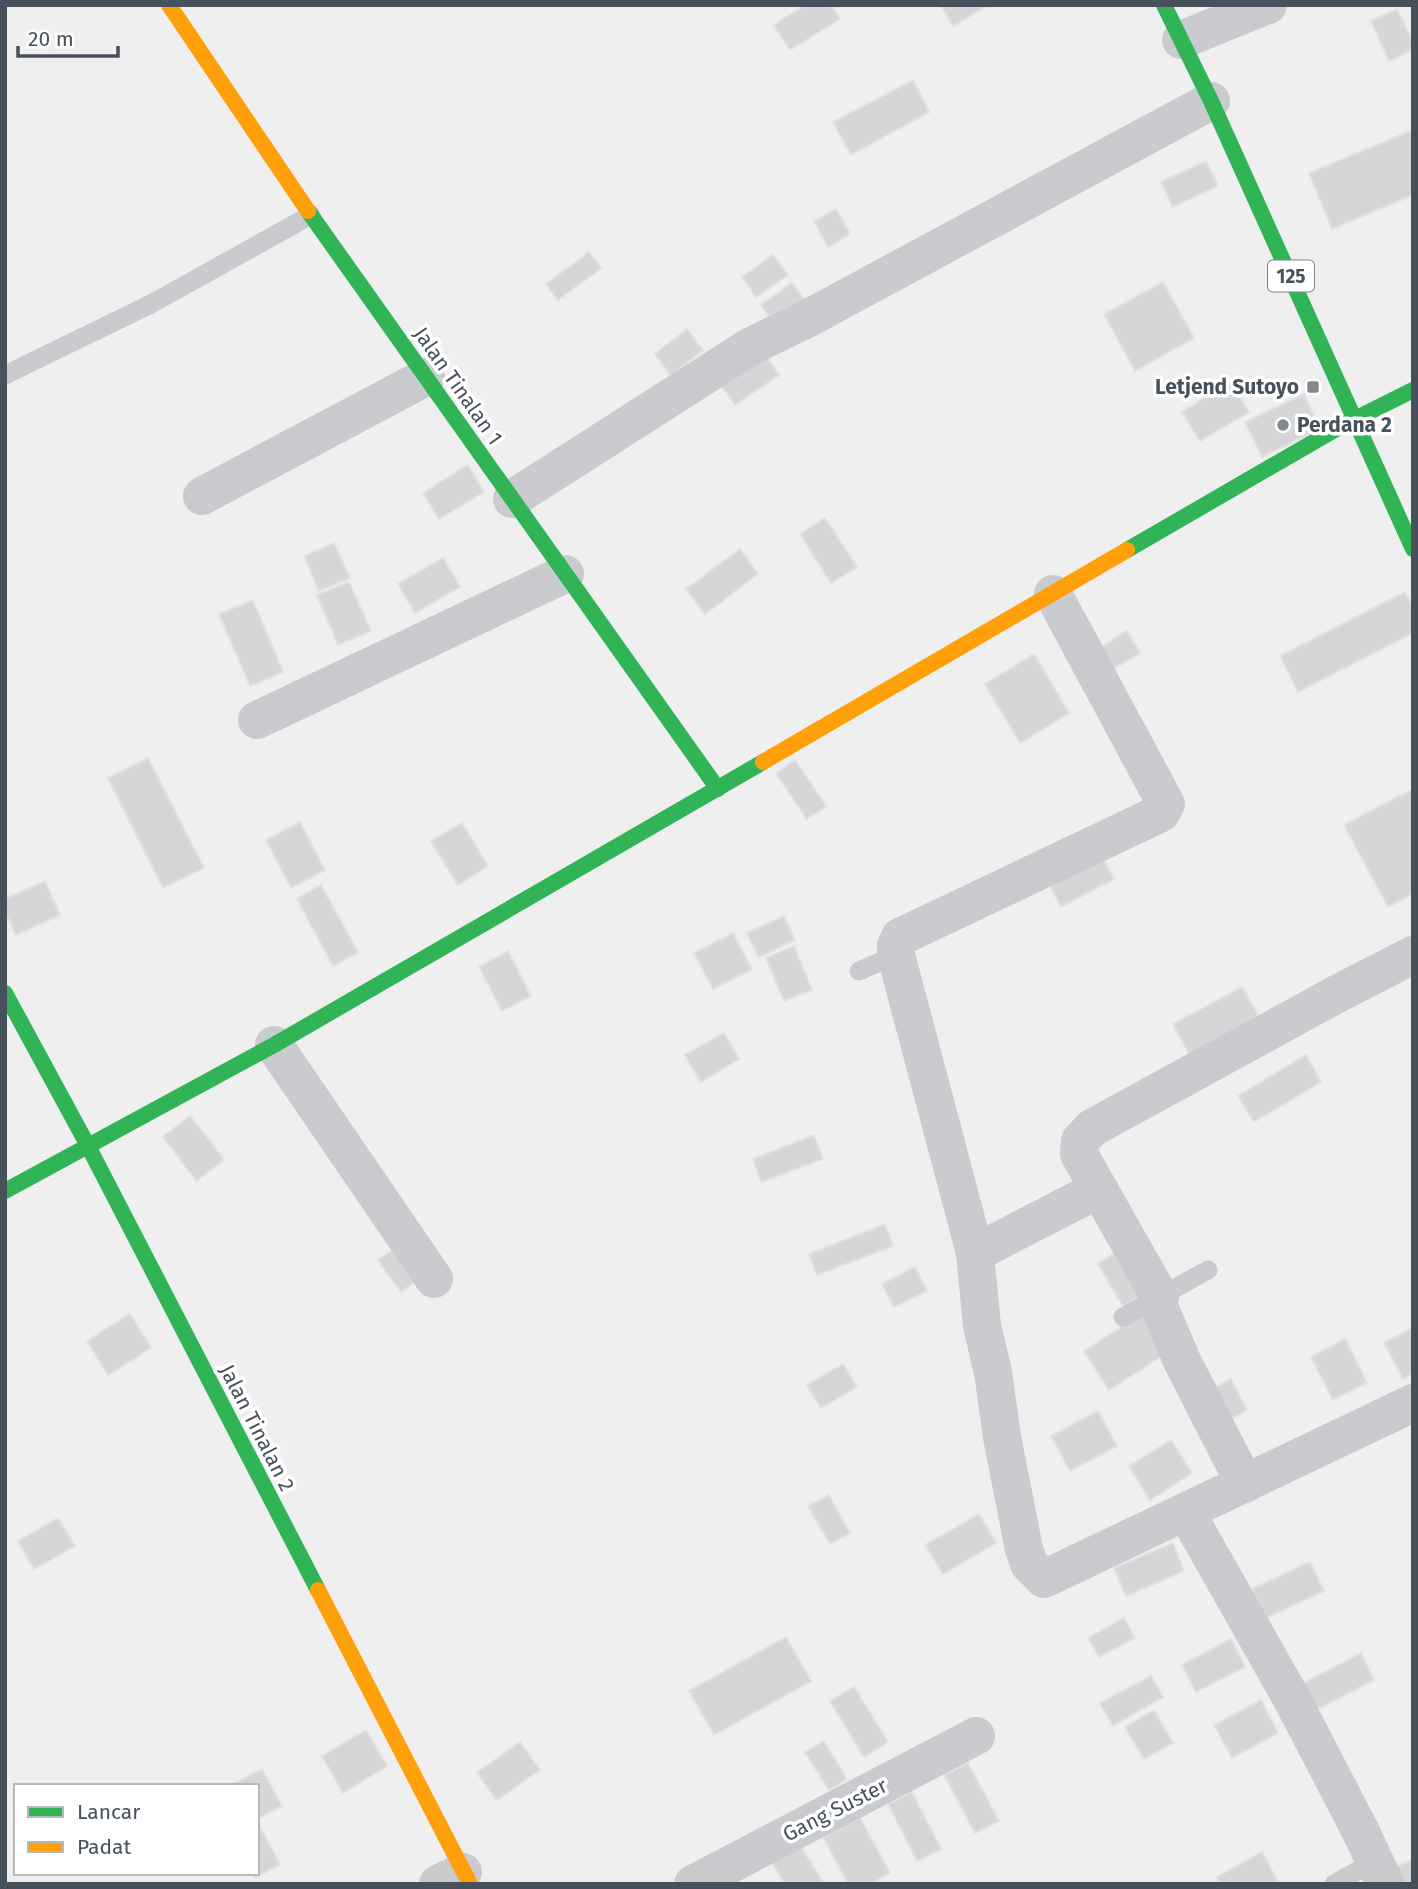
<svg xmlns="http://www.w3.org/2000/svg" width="1418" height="1889" font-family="'Fira Sans',sans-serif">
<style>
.building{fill:#d6d6d8;stroke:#e1e1e2;stroke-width:2}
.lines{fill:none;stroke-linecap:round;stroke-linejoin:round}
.lane{stroke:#c9cbce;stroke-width:19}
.street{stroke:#c9cbce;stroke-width:38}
.fast{stroke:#30b455;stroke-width:16}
.slow{stroke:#ff9f0a;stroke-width:16}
.poi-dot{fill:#82888f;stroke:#fff;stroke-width:2.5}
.labels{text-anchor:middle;stroke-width:7;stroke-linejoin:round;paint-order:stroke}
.shield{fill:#fff;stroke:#7e858d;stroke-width:2}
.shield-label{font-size:19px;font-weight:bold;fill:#47515c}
.street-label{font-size:21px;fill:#47515c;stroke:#fff}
.poi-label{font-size:21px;font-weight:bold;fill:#47515c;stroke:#fff;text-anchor:end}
</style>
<rect width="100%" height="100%" fill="#f0efef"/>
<g class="building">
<path d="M 805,5 L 831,5 L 840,19 L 790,50 L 774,25 Z"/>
<path d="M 941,5 L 988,5 L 953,26 Z"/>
<path d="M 1397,9 L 1413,42 L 1413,50 L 1389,61 L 1371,21 Z"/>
<path d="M 913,80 L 929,112 L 851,155 L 833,122 Z"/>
<path d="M 1413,130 L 1413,195 L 1332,229 L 1309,173 Z"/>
<path d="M 1206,161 L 1218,186 L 1173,207 L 1161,182 Z"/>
<path d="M 836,209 L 850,234 L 828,247 L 814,221 Z"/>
<path d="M 589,252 L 601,268 L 558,300 L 546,284 Z"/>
<path d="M 773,255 L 788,275 L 756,297 L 742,277 Z"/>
<path d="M 1163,282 L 1194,338 L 1135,371 L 1104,314 Z"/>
<path d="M 792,283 L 807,303 L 775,326 L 761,305 Z"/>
<path d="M 687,329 L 703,350 L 671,376 L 655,354 Z"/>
<path d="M 761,348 L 779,375 L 735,405 L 717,379 Z"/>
<path d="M 1231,382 L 1249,412 L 1200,441 L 1182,412 Z"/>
<path d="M 1304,394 L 1320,429 L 1262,457 L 1245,422 Z"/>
<path d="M 468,465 L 484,492 L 439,519 L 423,493 Z"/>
<path d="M 825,518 L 857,567 L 831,583 L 800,534 Z"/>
<path d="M 334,543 L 350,578 L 319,591 L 304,556 Z"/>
<path d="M 740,549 L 758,574 L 705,614 L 686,589 Z"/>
<path d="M 443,558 L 460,587 L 415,613 L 398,584 Z"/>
<path d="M 349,582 L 371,631 L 338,645 L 317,595 Z"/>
<path d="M 1405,592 L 1413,607 L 1413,633 L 1298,692 L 1280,656 Z"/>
<path d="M 253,600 L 283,672 L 250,686 L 219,614 Z"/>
<path d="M 1127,631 L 1140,653 L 1105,674 L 1092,653 Z"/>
<path d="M 1034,654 L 1069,713 L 1020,743 L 985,684 Z"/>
<path d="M 148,758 L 204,868 L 163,888 L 108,778 Z"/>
<path d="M 795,760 L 826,806 L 807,819 L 776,773 Z"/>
<path d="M 1413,789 L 1413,894 L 1388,907 L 1344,825 Z"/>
<path d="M 300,822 L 325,870 L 291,888 L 266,840 Z"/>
<path d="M 462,823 L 488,866 L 458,885 L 431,841 Z"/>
<path d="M 1102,856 L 1114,879 L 1061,907 L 1049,883 Z"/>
<path d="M 45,881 L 60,915 L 16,935 L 5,912 L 5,899 Z"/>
<path d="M 321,885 L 358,952 L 333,966 L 297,899 Z"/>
<path d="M 784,916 L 795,940 L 759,957 L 747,933 Z"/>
<path d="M 733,933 L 752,969 L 713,989 L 694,953 Z"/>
<path d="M 794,946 L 812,990 L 784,1001 L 766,958 Z"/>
<path d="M 508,951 L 531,996 L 502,1011 L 479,967 Z"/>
<path d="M 1242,987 L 1264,1026 L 1194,1064 L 1173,1024 Z"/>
<path d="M 724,1033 L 739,1059 L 701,1082 L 685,1055 Z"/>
<path d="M 1306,1055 L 1321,1082 L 1254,1122 L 1238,1096 Z"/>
<path d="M 190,1116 L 224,1159 L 197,1181 L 163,1137 Z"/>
<path d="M 814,1135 L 823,1159 L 761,1182 L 753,1159 Z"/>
<path d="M 885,1224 L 893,1246 L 817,1275 L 809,1254 Z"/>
<path d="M 406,1241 L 428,1272 L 401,1292 L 378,1260 Z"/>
<path d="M 1123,1248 L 1149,1290 L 1123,1306 L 1098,1264 Z"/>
<path d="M 915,1267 L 927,1291 L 894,1307 L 882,1284 Z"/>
<path d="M 1145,1312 L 1171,1350 L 1109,1390 L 1084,1351 Z"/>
<path d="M 130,1314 L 151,1348 L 108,1375 L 87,1341 Z"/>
<path d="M 1413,1328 L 1413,1374 L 1403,1379 L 1384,1343 Z"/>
<path d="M 1345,1339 L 1367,1383 L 1333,1400 L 1311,1357 Z"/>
<path d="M 843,1364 L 857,1387 L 821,1408 L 807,1385 Z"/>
<path d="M 1231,1379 L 1247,1410 L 1217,1426 L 1201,1394 Z"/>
<path d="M 1098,1411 L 1117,1446 L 1070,1471 L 1051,1436 Z"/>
<path d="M 1171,1440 L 1192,1473 L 1150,1500 L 1129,1466 Z"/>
<path d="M 829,1495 L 850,1533 L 830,1544 L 808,1506 Z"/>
<path d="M 979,1514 L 996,1543 L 943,1574 L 925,1545 Z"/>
<path d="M 58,1518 L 75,1546 L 34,1569 L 18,1541 Z"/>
<path d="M 1173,1543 L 1184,1571 L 1126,1596 L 1114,1568 Z"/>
<path d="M 1310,1562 L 1324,1591 L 1266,1618 L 1252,1589 Z"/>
<path d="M 1124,1618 L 1135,1638 L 1099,1657 L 1088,1638 Z"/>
<path d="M 786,1637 L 811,1681 L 714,1735 L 689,1691 Z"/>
<path d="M 1231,1639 L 1245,1667 L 1196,1692 L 1182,1665 Z"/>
<path d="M 1361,1653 L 1374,1680 L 1310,1713 L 1296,1687 Z"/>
<path d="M 1151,1676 L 1163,1697 L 1113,1726 L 1100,1703 Z"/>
<path d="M 854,1687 L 888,1742 L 864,1757 L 830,1701 Z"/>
<path d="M 1261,1700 L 1278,1733 L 1232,1758 L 1214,1725 Z"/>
<path d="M 1154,1710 L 1173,1743 L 1144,1759 L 1125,1727 Z"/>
<path d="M 366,1730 L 387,1766 L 343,1793 L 322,1756 Z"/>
<path d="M 824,1741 L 847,1779 L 829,1790 L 805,1752 Z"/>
<path d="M 520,1742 L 540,1770 L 497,1800 L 477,1773 Z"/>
<path d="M 968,1763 L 999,1821 L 975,1833 L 944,1775 Z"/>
<path d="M 262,1769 L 282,1806 L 257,1819 L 257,1786 L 236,1786 L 235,1783 Z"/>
<path d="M 912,1792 L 941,1849 L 917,1861 L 888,1804 Z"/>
<path d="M 860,1818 L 890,1873 L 870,1884 L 848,1884 L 823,1837 Z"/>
<path d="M 259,1825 L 280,1864 L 255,1878 L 252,1873 L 257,1873 Z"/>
<path d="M 798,1842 L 824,1884 L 785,1884 L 770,1859 Z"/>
<path d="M 1262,1852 L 1278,1882 L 1274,1884 L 1220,1884 L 1217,1877 Z"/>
<path d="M 1413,1859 L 1413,1884 L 1391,1884 L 1385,1872 Z"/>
</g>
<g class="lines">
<g class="lane">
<path d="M 5,375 L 151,304 L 311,215"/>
<path d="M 859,971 L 896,955"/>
<path d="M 1123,1317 L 1208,1270"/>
<path d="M 1334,1884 L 1375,1861"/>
</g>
<g class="street">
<path d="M 1181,40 L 1268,5"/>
<path d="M 202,496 L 426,377"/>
<path d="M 512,499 L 751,346 L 805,320 L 1211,101"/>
<path d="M 257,720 L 565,574"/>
<path d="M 274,1045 L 434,1279"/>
<path d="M 1099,1189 L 975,1253 L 982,1326 L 993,1372 L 1002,1437 L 1024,1549 L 1029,1564 L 1044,1579 L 1413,1403"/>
<path d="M 975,1253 L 896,955 L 896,946 L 900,937 L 1161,813 L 1166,804 L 1053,594"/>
<path d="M 1160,1297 L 1079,1154 L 1080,1141 L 1092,1128 L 1337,994 L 1413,955"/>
<path d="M 1156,1299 L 1182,1361 L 1245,1484"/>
<path d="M 1186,1512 L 1293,1701 L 1363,1836 L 1385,1884"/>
<path d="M 438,1884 L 463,1872"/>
<path d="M 693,1884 L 976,1736"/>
</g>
<g class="fast">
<path d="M 1164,5 L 1211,101 L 1413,549"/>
<path d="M 308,211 L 718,789"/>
<path d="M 1127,550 L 1343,425 L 1413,390"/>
<path d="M 5,993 L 87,1144 L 318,1590"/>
<path d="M 5,1191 L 274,1045 L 763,762"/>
</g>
<g class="slow">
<path d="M 169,5 L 308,211"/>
<path d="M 763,762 L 1127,550"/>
<path d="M 318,1590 L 470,1884"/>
</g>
</g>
<g class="poi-dot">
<rect x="1306" y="380" width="14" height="14" rx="3.5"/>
<circle cx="1283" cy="425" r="7"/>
</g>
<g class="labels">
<rect class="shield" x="1268" y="260.5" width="46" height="31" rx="5"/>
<g class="shield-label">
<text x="1291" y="283">125</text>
</g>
<g class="street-label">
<text transform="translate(458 386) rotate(55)" y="7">Jalan Tinalan 1</text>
<text transform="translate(257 1428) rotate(63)" y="7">Jalan Tinalan 2</text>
<text transform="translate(835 1810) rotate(-27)" y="7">Gang Suster</text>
</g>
<g class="poi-label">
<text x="1299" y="394">Letjend Sutoyo</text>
<text x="1297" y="432" text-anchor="start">Perdana 2</text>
</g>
</g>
<rect width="1418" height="1889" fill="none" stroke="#47515c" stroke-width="14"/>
<rect x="14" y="1784" width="245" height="91" fill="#ffffff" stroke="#b5b9be" stroke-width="2"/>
<rect x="28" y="1807" width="35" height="10" fill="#30b455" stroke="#b5b9be" stroke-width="2"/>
<text x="77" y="1819" font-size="21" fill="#47515c">Lancar</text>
<rect x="28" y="1842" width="35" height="10" fill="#ff9f0a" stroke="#b5b9be" stroke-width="2"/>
<text x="77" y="1854" font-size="21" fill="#47515c">Padat</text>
<path d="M18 46v10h100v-10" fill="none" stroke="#47515c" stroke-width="3.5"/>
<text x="28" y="46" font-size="21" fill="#47515c" stroke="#ffffff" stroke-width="5" paint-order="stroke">20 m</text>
</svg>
